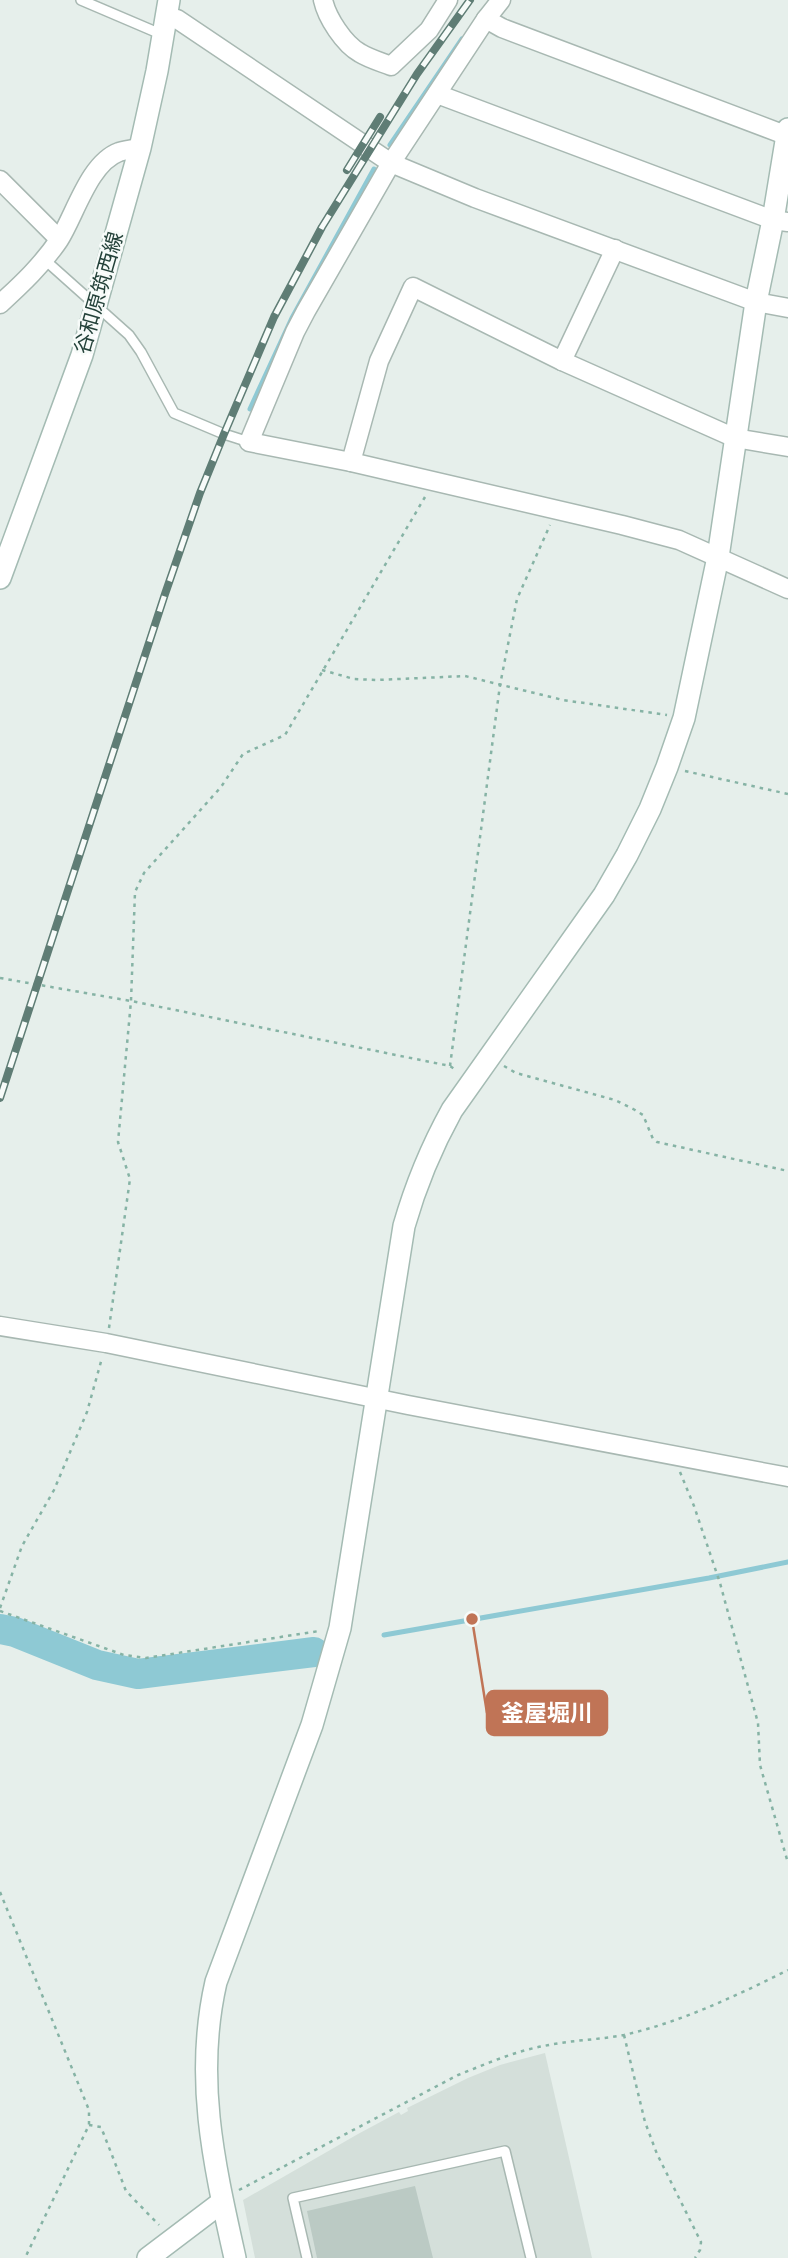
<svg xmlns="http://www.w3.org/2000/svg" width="788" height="2258" font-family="'Work Sans','Noto Sans JP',sans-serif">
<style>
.built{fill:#d4dfda}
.water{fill:#8ec9d4}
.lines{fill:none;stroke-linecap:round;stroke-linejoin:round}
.stream{stroke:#8ec9d4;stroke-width:5}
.river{stroke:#8ec9d4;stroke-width:30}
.building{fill:#bbcac4}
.lane-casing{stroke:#a8b8b2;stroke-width:12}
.street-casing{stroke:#a8b8b2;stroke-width:21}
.secondary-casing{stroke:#a4bbb3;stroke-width:24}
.path{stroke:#86b3a5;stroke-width:2.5;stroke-dasharray:3.5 5;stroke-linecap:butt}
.lane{stroke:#fff;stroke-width:9}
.street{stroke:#fff;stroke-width:18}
.secondary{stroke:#fff;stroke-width:21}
.rail-casing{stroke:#5f7d75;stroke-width:8}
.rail{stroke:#f7fbf9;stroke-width:5;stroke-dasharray:16;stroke-linecap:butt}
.labels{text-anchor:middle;stroke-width:5;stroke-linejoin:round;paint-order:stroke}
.street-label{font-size:21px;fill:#24423a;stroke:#f7fbf9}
.leader{fill:none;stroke:#c07456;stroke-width:2.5}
.callout-dot{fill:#c07456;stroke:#f7fbf9;stroke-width:2.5}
.callout{fill:#c07456;stroke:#c07456;stroke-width:2.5}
.callout-label{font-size:23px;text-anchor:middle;font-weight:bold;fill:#fff}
</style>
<rect width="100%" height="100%" fill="#e6efeb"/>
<path class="built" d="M 545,2053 L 592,2258 L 255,2258 L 243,2200 L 358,2134 L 399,2112 L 401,2115 L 408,2111 L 407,2108 L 468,2078 L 500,2065 Z"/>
<path class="water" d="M 0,1624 L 17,1627 L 98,1660 L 95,1670 L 15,1636 L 0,1633 Z"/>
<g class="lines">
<g class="stream">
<path d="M 390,145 L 462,39"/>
<path d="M 250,409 L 292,318 L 374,169"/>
<path d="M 384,1635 L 709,1578 L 788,1562"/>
</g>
<path class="river" d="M 0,1629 L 15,1632 L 97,1665 L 138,1674 L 314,1652"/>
</g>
<path class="building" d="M 415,2186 L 433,2258 L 317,2258 L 307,2211 Z"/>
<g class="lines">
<g class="lane-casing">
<g id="lane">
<path d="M 81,0 L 163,35"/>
<path d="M 45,260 L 129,335 L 141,352 L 174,413 L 224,434 L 249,442"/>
<path d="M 307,2258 L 293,2198 L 505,2151 L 531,2258"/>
</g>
</g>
<g class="street-casing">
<g id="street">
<path d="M 323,0 C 327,18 344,44 360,53 C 370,59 381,62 391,66 L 429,30 L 448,0"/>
<path d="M 501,0 L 486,19 L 391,163 L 306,311 L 295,332 L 249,442 L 351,462 L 622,525 L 679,540 L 788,589"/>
<path d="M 167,16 L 177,19 L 391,163 L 475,198 L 756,302 L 788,308"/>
<path d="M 486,19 L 502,28 L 788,136"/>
<path d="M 437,94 L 773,220 L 788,222"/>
<path d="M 0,180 L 59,239"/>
<path d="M 0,304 C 22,284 42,265 59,240 C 75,215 89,163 119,152 C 125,150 133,149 140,148"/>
<path d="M 562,361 L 615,249"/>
<path d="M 351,462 L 379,361 L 413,287 L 562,361 L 735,438 L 788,447"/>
<path d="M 0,1326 L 106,1343 L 408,1405 L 788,1477"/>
</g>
</g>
<g class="secondary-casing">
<g id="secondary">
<path d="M 0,578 L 82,355 L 140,148 L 157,71 L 169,0"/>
<path d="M 148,2258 L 222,2202"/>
<path d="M 235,2258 C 214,2164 194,2078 216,1982 L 312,1725 L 340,1628 L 404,1226 C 416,1184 431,1148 452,1110 L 604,895 L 627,855 L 650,809 L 667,767 L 684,718 L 718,557 L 756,302 L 773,220 L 788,129"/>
</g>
</g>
<g class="path">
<path d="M 322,670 L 354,679 L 377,680 L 465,676 L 563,700 L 667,715"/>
<path d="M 685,771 L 788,794"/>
<path d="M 0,978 L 131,1001 L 450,1066 L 456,1070"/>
<path d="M 450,1066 L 500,685 L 517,599 L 550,525"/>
<path d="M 504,1066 L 516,1073 L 615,1100 L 635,1110 L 643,1115 L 653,1139 L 657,1142 L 788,1171"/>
<path d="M 109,1328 L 130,1179 L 118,1142 L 131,1001 L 135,892 L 144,873 L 221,787 L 243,754 L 285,735 L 425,497"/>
<path d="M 680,1472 L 694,1506 L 720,1583 L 758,1723 L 760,1765 L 788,1863"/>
<path d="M 0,1608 L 22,1546 L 54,1490 L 87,1412 L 102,1358"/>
<path d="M 0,1611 L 124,1655 L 146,1658 L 319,1631"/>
<path d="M 0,1892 L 89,2110 L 89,2125 L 25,2258"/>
<path d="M 624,2035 L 645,2122 L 657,2154 L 701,2242 L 700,2250 L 695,2258"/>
<path d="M 89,2125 L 101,2127 L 126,2191 L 159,2225"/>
<path d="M 239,2190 L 458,2075 C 486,2064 515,2051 544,2046 C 570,2040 598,2040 624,2035 C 681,2022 736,1996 788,1970"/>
</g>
<use href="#lane" class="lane"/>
<use href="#street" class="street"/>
<use href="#secondary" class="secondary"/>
<g class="rail-casing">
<g id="rail">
<path d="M 347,170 L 380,117"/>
<path d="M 0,1098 L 165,594 L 200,493 L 224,434 L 274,317 L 322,227 L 417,74 L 470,0"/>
</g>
</g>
<use href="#rail" class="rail"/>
</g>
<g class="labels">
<g class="street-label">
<text transform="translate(99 293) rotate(-74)" y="7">谷和原筑西線</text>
</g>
</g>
<path class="leader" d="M472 1619L487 1713"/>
<circle class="callout-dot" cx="472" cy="1619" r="7"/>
<rect class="callout" x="487" y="1691" width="120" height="44" rx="7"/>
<g class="callout-label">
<text x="547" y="1721">釜屋堀川</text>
</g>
</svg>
